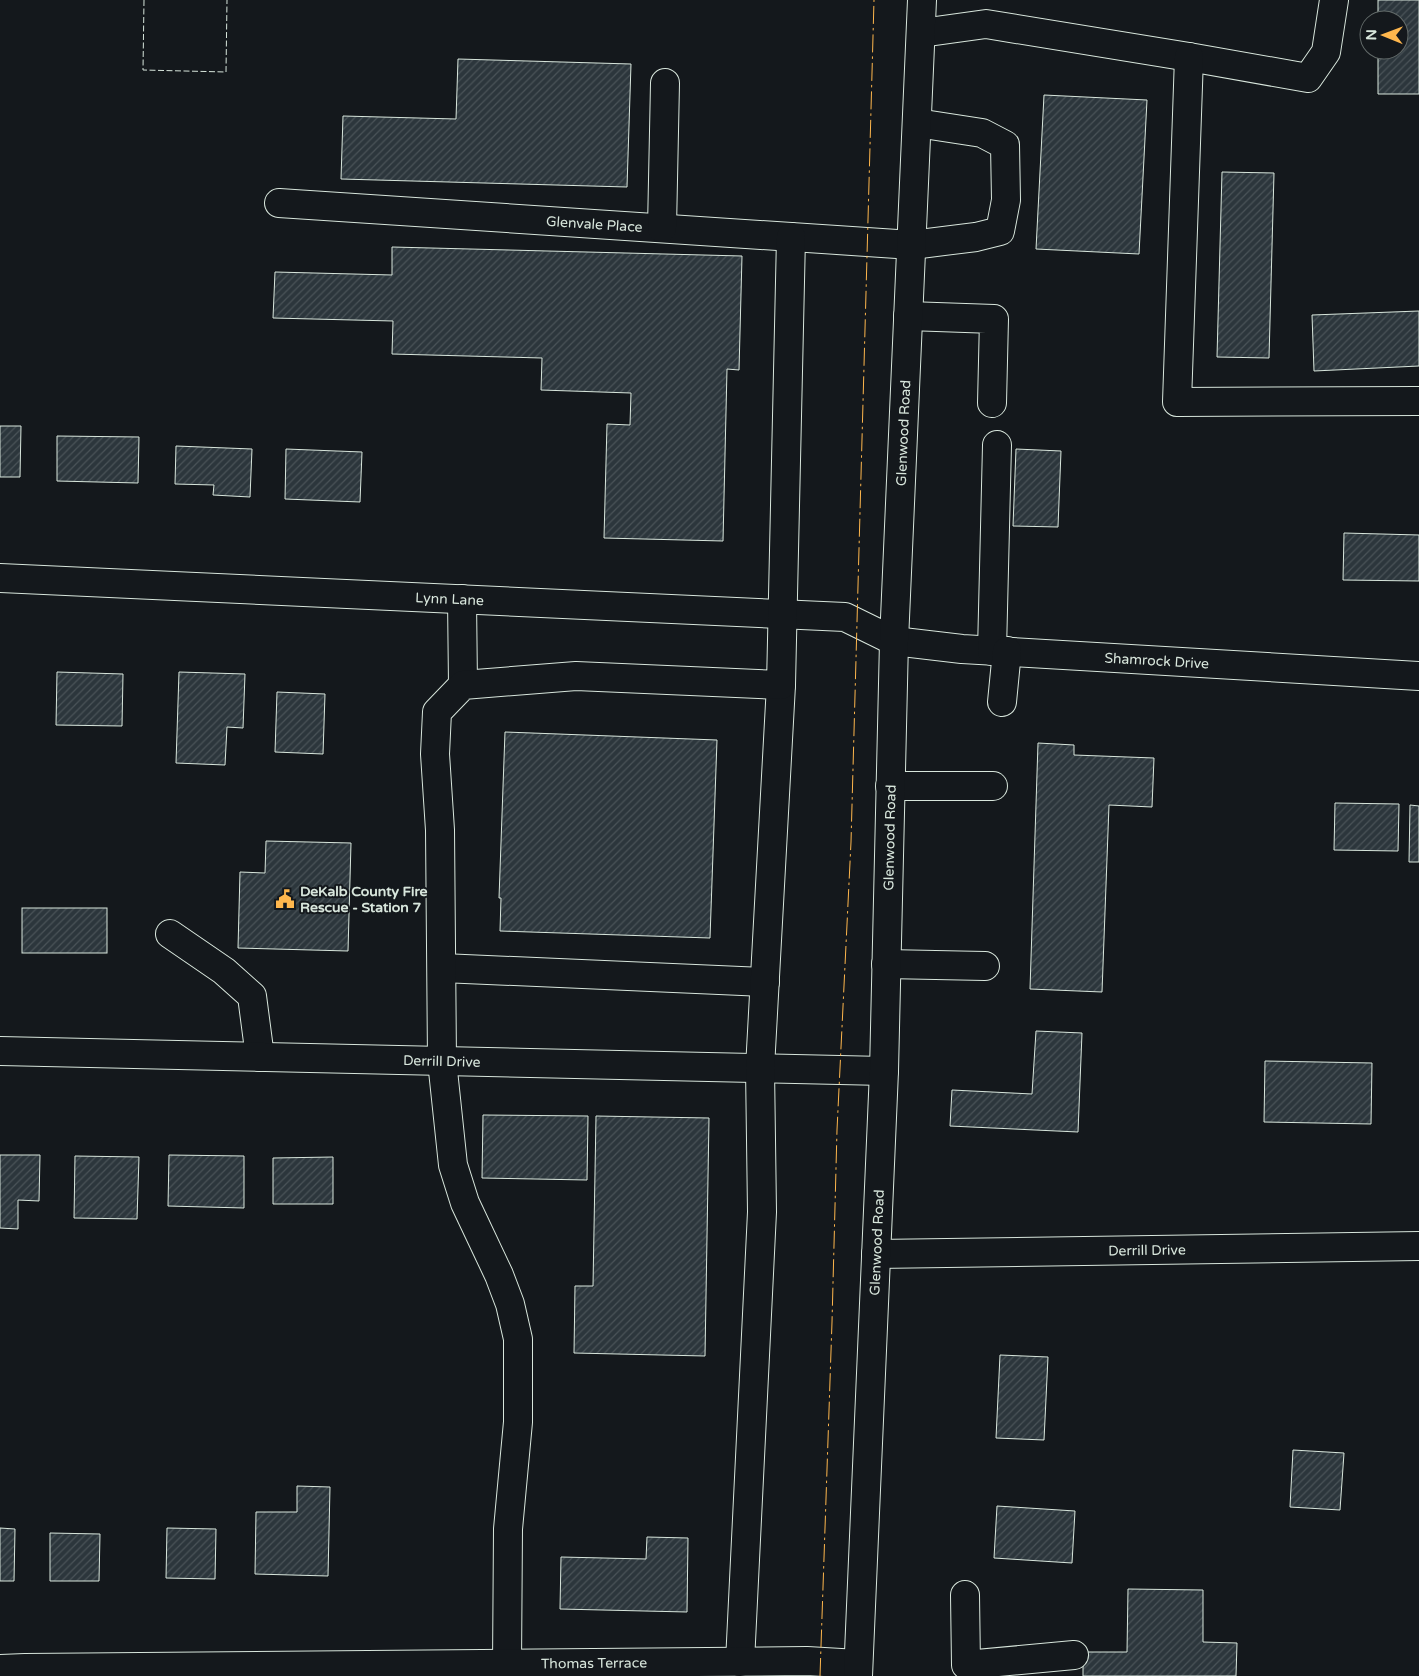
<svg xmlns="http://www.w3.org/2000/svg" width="1419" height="1676" font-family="'Varela Round',sans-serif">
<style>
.building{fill:url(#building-hatch);stroke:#d8e6dc}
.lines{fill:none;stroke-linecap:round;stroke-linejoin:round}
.minor-casing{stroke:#d8e6dc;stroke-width:30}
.major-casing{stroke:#d8e6dc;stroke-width:30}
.minor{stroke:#14181c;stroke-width:28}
.major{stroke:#14181c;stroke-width:28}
.fence{stroke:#d8e6dc;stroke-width:1;stroke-dasharray:6 2.5;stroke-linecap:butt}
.power{stroke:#ffb74d;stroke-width:1;stroke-dasharray:18 4 2.5 4;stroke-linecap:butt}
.labels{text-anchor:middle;stroke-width:4;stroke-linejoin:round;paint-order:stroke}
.street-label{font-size:14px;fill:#d8e6dc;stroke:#14181c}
.poi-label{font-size:14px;font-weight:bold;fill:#d8e6dc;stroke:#14181c;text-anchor:start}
</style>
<defs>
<pattern id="building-hatch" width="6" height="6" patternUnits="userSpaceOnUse" patternTransform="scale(1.25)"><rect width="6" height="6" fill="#2c363c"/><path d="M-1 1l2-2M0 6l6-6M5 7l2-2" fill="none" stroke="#4a5358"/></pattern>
</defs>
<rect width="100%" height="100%" fill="#14181c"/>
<g class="building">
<path d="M 1378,0 L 1419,0 L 1419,94 L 1378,94 L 1378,50 L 1399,50 L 1399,20 L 1378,20 Z"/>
<path d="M 458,59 L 631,64 L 627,187 L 341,179 L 343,116 L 456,119 Z"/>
<path d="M 1044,95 L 1147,100 L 1139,254 L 1036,249 Z"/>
<path d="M 1222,172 L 1274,173 L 1269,358 L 1217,357 Z"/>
<path d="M 392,247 L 742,256 L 739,370 L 727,369 L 723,541 L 604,538 L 607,424 L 630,425 L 631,393 L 541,390 L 542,358 L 392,354 L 393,321 L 273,318 L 275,272 L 392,275 Z"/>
<path d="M 1419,311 L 1419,366 L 1314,371 L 1312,315 Z"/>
<path d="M 0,426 L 21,426 L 20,477 L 0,477 Z"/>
<path d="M 57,436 L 139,437 L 138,483 L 57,481 Z"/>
<path d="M 176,446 L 252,449 L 250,497 L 213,495 L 214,485 L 175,484 Z"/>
<path d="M 286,449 L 362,452 L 360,502 L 285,499 Z"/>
<path d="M 1016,449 L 1061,451 L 1058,527 L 1013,526 Z"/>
<path d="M 1344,533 L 1419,535 L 1419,581 L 1343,580 Z"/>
<path d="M 57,672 L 123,674 L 122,726 L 56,725 Z"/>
<path d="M 179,672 L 245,674 L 243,728 L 227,727 L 225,765 L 176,763 Z"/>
<path d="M 277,692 L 325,694 L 323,754 L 275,752 Z"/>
<path d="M 505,732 L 717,740 L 710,938 L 500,931 L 501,898 L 499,898 Z"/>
<path d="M 1038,743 L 1074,745 L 1074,755 L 1154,758 L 1152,807 L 1109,805 L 1102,992 L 1030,989 Z"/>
<path d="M 1335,803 L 1399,804 L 1398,851 L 1334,850 Z"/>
<path d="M 1410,805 L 1419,806 L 1419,862 L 1409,862 Z"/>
<path d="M 266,841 L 351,843 L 348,951 L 238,948 L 240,872 L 265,873 Z"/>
<rect x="22" y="908" width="85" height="45"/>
<path d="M 1036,1031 L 1082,1033 L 1078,1132 L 950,1126 L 952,1090 L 1032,1094 Z"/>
<path d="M 1265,1061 L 1372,1063 L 1371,1124 L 1264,1122 Z"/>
<path d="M 483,1115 L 588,1116 L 587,1180 L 482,1178 Z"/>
<path d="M 596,1116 L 709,1118 L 705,1356 L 574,1353 L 575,1286 L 593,1286 Z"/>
<path d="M 0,1155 L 40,1155 L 39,1201 L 18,1200 L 18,1229 L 0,1228 Z"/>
<path d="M 169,1155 L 244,1156 L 244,1208 L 168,1206 Z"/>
<path d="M 75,1156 L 139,1157 L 137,1219 L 74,1218 Z"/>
<path d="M 333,1157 L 333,1204 L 273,1204 L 273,1158 Z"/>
<path d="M 1000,1355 L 1048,1357 L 1044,1440 L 996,1438 Z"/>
<path d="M 1293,1450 L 1344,1453 L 1340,1510 L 1290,1507 Z"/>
<path d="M 297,1486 L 330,1487 L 328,1576 L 255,1574 L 256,1512 L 297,1512 Z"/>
<path d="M 997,1506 L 1075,1511 L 1072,1563 L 994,1558 Z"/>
<path d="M 0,1528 L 15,1529 L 14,1581 L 0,1581 Z"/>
<path d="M 167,1528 L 216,1529 L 215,1579 L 166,1578 Z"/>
<path d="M 50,1533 L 100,1534 L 99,1581 L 50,1581 Z"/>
<path d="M 647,1537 L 688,1538 L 687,1612 L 560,1609 L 561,1557 L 646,1559 Z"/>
<path d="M 1128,1589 L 1203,1590 L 1203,1642 L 1237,1643 L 1236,1676 L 1083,1676 L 1083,1652 L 1127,1652 Z"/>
</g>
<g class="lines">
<g class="minor-casing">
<g id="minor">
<path d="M 921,33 L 986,24 L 1189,57 L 1308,78 L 1326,52 L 1334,0"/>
<path d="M 1189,57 L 1177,402 L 1419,401"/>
<path id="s1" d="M 279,203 L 912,245 L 976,237 L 1000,231 L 1006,200 L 1005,145 L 982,133 L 917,123"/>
<path d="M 662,228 L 665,83"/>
<path d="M 908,316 L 994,319 L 992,403"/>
<path id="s2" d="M 0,578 L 845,617 L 894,641 L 962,649 L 1419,676"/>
<path d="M 462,599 L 463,685"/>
<path d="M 992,651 L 997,445"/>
<path d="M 1002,702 L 1007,651"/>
<path d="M 890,786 L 993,786"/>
<path d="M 170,934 L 224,971 L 252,996 L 260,1057"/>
<path d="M 886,964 L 985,966"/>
<path d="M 442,968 L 765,982"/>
<path id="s3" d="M 0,1051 L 884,1071"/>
<path id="s4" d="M 876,1254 L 1419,1246"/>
<path d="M 965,1595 L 966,1665 L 1074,1655"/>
<path d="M 740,1662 L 762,1212 L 760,1068 L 781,685"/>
<path d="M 507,1664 L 508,1529 L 518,1422 L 518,1339 L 510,1304 L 499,1275 L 465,1203 L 453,1165 L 442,1061 L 440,830 L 435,754 L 437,712 L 463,685 L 576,676 L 781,685 L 791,237"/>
<path id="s5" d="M 0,1669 L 25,1668 L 807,1661 L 858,1664"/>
</g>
</g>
<g class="major-casing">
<g id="major">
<path id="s6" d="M 858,1676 L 884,1071 L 894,641 L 922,0"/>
</g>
</g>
<use href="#minor" class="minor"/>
<use href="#major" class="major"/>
<path class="fence" d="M 144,0 L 143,70 L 226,72 L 227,0"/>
<path class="power" d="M 820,1676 L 832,1322 L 837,1130 L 851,842 L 874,0"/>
</g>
<defs>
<g id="civic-bare" transform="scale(1.5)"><path d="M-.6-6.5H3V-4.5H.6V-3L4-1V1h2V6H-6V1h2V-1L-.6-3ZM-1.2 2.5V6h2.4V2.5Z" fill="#ffb74d" stroke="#14181c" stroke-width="2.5" paint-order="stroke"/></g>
</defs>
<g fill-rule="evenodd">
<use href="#civic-bare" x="285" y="899"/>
</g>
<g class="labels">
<g class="street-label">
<text dy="5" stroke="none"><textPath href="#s1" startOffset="316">Glenvale Place</textPath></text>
<text dy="5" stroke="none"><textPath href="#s6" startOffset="1244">Glenwood Road</textPath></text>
<text dy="5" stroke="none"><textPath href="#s2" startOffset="450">Lynn Lane</textPath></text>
<text dy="5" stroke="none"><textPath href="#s2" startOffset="1164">Shamrock Drive</textPath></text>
<text dy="5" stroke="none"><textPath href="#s6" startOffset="839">Glenwood Road</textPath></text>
<text dy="5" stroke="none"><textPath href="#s3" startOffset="442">Derrill Drive</textPath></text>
<text dy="5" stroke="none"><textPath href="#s6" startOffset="434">Glenwood Road</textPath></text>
<text dy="5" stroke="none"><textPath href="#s4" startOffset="271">Derrill Drive</textPath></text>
<text dy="5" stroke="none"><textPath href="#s5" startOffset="594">Thomas Terrace</textPath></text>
</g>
<g class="poi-label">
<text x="300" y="896">DeKalb County Fire<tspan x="300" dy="16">Rescue - Station 7</tspan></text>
</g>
</g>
<g transform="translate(1384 35) rotate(271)"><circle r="24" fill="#14181c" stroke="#626a69"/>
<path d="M0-4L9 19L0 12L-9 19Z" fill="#ffb74d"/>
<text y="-8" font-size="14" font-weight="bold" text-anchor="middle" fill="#d8e6dc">N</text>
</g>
</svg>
